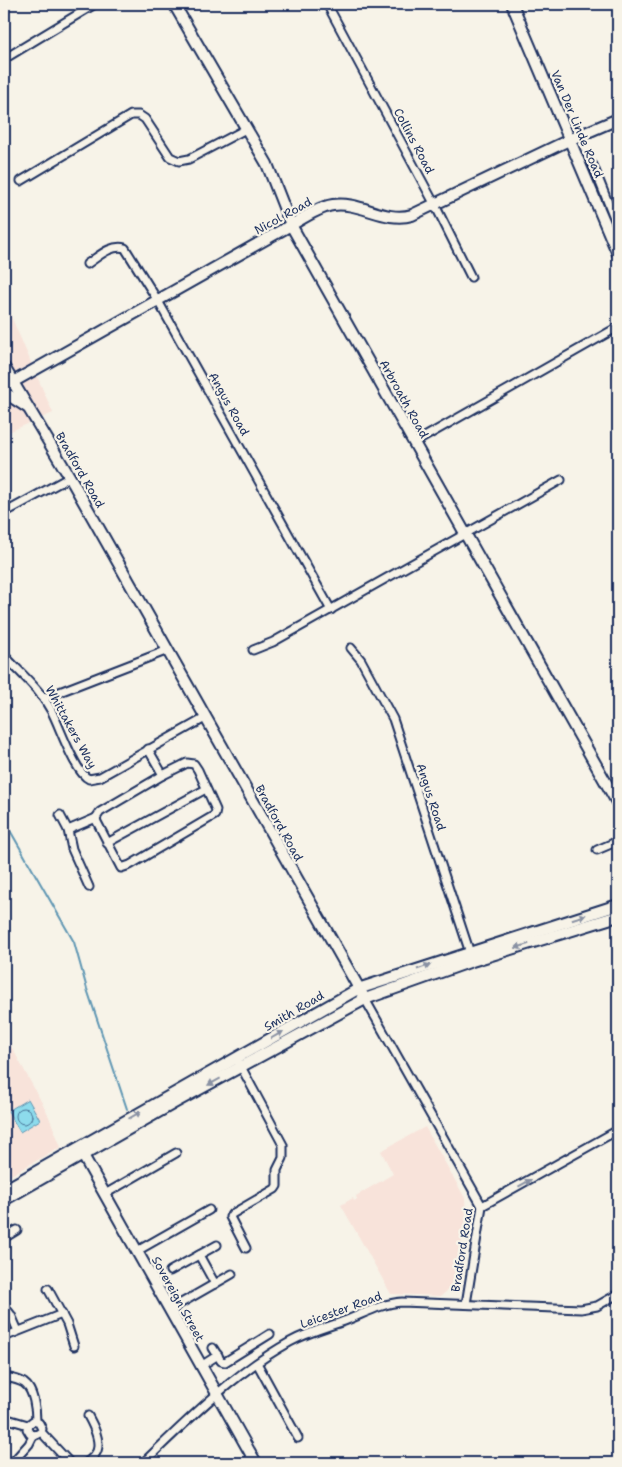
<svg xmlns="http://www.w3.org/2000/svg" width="622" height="1467" font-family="'Shantell Sans',sans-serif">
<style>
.built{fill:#f8e3da}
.water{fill:#8ddbec;stroke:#5f96b3}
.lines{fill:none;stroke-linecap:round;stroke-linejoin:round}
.shore{stroke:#497497;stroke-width:1}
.stream{stroke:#5f96b3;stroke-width:2}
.street-casing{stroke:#1b2f5e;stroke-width:11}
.secondary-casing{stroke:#1b2f5e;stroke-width:14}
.street{stroke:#f7f3e8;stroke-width:7}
.secondary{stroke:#f7f3e8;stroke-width:10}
.oneway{fill:#8991a3}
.labels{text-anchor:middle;stroke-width:4.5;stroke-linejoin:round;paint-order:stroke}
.street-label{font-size:12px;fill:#1b2f5e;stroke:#f7f3e8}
</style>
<rect width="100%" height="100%" fill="#f7f3e8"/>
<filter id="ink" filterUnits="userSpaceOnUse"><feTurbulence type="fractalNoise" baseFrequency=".02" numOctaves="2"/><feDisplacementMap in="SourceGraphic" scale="10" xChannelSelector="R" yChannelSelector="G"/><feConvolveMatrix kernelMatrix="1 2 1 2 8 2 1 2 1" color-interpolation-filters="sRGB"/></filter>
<g filter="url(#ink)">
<g class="built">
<path d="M 4,300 L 53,413 L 4,434 Z"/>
<path d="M 4,1033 L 47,1112 L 61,1147 L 4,1179 Z"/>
<path d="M 425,1127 L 465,1198 L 466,1220 L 454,1285 L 441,1296 L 391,1294 L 341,1205 L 353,1198 L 354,1201 L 357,1199 L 356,1196 L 393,1174 L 381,1151 Z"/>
</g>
<path class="water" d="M 28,1099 L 40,1120 L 20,1132 L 8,1111 Z"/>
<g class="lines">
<circle class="shore" cx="24" cy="1116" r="8"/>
<path class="stream" d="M 4,820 L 74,942 L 87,989 L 127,1109"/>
<g class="street-casing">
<g id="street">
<path d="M 327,4 L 435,205 L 471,277"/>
<path d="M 4,59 L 95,4"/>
<path d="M 593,165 L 615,220 L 618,224"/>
<path d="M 21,181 L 131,115 L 139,115 L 145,119 L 170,157 L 179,161 L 189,159 L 246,129"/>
<path d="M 87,264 C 98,257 111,244 125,248 L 158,301 L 331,610"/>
<path d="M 414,443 L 618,327"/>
<path d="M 4,513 L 70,477"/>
<path d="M 351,648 L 361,660 L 393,719 L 471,956"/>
<path d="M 253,650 L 273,642 L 561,480"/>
<path d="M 4,655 C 21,674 40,689 52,712 C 60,727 75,773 89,779 L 100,777 L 205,718"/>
<path d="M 44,698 L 168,650"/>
<path d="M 148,749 L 163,775"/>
<path d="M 187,763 L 194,764 L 198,770 L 216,810 L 215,815 L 130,865 L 121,868 L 97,822 L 96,818 L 100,812 L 163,775 Z"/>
<path d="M 60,815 L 68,830 L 72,849 L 89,887"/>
<path d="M 68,830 L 96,818"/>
<path d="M 107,843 L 206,789"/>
<path d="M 597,850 L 618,841"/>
<path d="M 365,999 L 482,1206 L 466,1304"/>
<path d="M 239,1063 L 283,1145 L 283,1158 L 277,1170 L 277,1186 L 275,1189 L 232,1214 L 230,1217 L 246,1248"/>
<path d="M 105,1194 L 176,1153"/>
<path d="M 482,1206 L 618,1130"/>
<path d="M 4,1238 L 17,1230"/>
<path d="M 137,1251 L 209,1210"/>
<path d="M 199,1255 L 215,1284"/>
<path d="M 170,1271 L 217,1245"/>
<path d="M 48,1289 L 67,1324 L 74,1346"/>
<path d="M 4,1306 L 11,1315 L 18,1331"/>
<path d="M 169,1310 L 232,1274"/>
<path d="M 4,1337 L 62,1314"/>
<path d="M 213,1348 L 221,1361 L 225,1362 L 270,1334"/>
<path d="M 257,1363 L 298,1438"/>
<path d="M 201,1366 L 218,1355"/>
<path d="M 4,1377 C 10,1378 18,1379 24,1383 C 34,1390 36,1410 36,1421"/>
<path d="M 4,1418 L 28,1425"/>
<path d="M 41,1432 L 36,1435 L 30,1434 L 27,1429 L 28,1425 L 33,1421 L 39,1423 L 42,1429 L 41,1432 L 70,1463"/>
<path d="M 12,1463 L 29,1444 L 33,1436"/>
<path d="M 86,1463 C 90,1460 95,1456 97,1451 C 101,1440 93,1425 88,1416"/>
<path d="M 143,1463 C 189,1419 234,1373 290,1342 C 308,1332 328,1327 347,1320 C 365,1313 383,1303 402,1302 L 581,1309 L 597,1306 L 618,1294"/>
</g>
</g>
<g class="secondary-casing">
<g id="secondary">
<path d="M 174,4 L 267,164 L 291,225 L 618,804"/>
<path d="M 512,4 L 618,254"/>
<path d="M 4,367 L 72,481 L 365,999"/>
<path d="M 4,387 L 291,225 C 303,218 319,207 333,205 C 360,201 385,223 412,215 L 569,140 L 618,119"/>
<path d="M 4,395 L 10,396 L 27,407"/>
<path d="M 80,1150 L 256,1463"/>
<path d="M 4,1190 L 358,989 L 618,905"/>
<path d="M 4,1200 L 176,1102 L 365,999 L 472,961 L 618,916"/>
</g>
</g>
<use href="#street" class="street"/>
<use href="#secondary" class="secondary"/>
</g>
<defs><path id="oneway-solid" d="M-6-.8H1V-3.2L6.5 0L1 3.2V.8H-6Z" transform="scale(1.25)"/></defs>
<g class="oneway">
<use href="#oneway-solid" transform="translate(579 917) rotate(-18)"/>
<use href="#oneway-solid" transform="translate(522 946) rotate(163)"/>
<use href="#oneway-solid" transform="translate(424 967) rotate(-19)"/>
<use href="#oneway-solid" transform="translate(277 1035) rotate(-30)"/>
<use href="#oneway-solid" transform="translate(214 1082) rotate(152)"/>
<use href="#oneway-solid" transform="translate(135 1115) rotate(-30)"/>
<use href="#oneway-solid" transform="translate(525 1183) rotate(-29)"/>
</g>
</g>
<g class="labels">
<g class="street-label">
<text transform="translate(577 124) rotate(67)" y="4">Van Der Linde Road</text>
<text transform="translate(414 141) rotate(62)" y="4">Collins Road</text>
<text transform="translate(283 216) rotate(-29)" y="4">Nicol Road</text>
<text transform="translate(404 399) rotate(61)" y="4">Arbroath Road</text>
<text transform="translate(229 404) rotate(61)" y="4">Angus Road</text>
<text transform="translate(80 470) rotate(60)" y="4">Bradford Road</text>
<text transform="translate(71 727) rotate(61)" y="4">Whittakers Way</text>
<text transform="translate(431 797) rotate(72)" y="4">Angus Road</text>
<text transform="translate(279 823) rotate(61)" y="4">Bradford Road</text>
<text transform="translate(294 1011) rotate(-30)" y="4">Smith Road</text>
<text transform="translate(462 1250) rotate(-81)" y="4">Bradford Road</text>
<text transform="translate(178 1299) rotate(61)" y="4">Sovereign Street</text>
<text transform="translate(341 1310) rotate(-20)" y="4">Leicester Road</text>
</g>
</g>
<rect width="622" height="1467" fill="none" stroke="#f7f3e8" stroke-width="20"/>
<rect x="10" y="10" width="602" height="1447" fill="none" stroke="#1b2f5e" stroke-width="2" filter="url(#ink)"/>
</svg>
